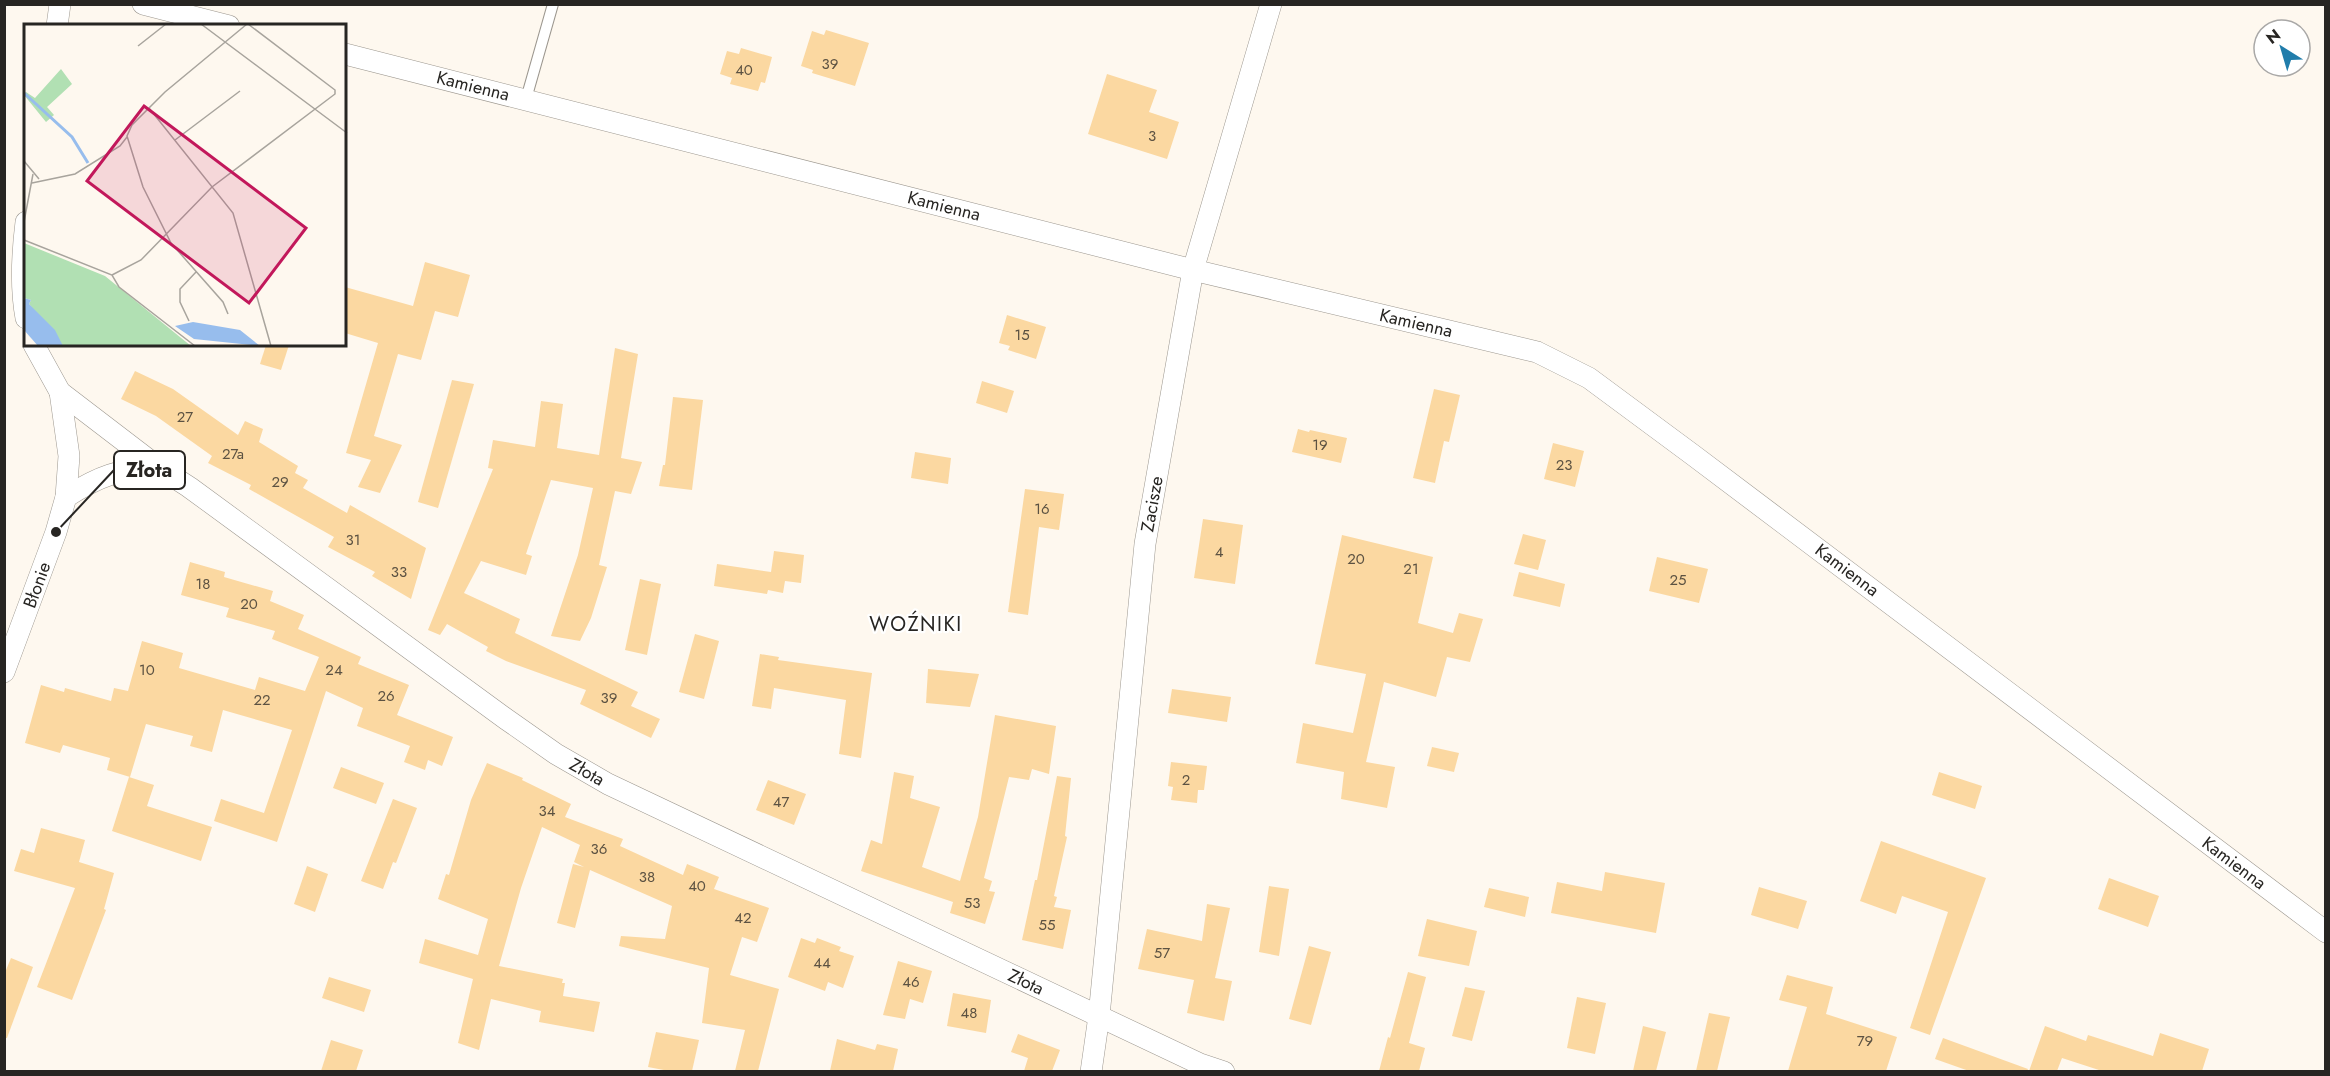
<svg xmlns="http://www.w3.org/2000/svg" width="2330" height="1076" font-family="Jost,sans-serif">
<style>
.building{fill:#fbd8a1}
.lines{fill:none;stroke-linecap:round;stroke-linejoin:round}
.lane-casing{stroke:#9c978f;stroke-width:12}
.street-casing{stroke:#9c978f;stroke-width:22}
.lane{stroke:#fff;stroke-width:10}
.street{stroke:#fff;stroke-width:21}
.labels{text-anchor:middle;stroke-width:4.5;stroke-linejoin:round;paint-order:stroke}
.number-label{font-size:15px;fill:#5c5242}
.street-label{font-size:18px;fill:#272522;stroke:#fff}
.neighbourhood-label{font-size:20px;letter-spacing:1.5px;fill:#272522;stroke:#fff}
.inset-river{fill:none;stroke:#97bded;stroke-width:3}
.inset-road{fill:none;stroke:#a8a49d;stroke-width:1.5}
.view{fill:#c2185b;fill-opacity:0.15;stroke:#c2185b;stroke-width:3}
.inset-edge{fill:none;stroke:#272522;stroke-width:3}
.leader{fill:none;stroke:#272522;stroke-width:2}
.callout-dot{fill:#272522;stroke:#fff;stroke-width:2}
.callout{fill:#fff;stroke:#272522;stroke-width:2}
.callout-label{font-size:20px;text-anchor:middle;font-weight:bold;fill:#272522}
</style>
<rect width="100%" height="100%" fill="#fef8ef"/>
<g class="building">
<path d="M 826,30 L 869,43 L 855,86 L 812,73 L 813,70 L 801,66 L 812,31 L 824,35 Z"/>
<path d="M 741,48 L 772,57 L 765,83 L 761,82 L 758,91 L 730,84 L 732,78 L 720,74 L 727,51 L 739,54 Z"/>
<path d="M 1107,74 L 1157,90 L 1149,112 L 1179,122 L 1167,159 L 1088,134 Z"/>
<path d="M 425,262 L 470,275 L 458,317 L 435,311 L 421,360 L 398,354 L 374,436 L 402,445 L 380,493 L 358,487 L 371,460 L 346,453 L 378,343 L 345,333 L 345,287 L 413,306 Z"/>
<path d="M 1007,315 L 1046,327 L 1036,359 L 1008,350 L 1010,346 L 999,343 Z"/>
<path d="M 266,345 L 289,345 L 281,370 L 260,364 Z"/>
<path d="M 615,348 L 638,354 L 621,458 L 642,462 L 631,494 L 615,491 L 599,565 L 607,567 L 591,618 L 580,641 L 551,636 L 578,555 L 593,488 L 551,480 L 526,554 L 532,556 L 526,575 L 481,561 L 464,593 L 520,619 L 515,633 L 638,692 L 631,706 L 660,719 L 651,738 L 580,704 L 586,690 L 506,661 L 486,651 L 488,647 L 447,624 L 440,635 L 428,630 L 493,469 L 488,468 L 493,440 L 535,447 L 541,401 L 563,404 L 557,448 L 599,455 Z"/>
<path d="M 135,371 L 173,389 L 238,435 L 245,421 L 263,429 L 259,442 L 298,466 L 295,473 L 308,480 L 303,488 L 347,513 L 350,505 L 426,548 L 411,599 L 372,576 L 375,572 L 328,547 L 334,537 L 249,489 L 251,485 L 208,463 L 212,456 L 156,416 L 121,399 Z"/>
<path d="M 452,380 L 474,384 L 438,508 L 418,502 Z"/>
<path d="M 982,381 L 1014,391 L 1007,413 L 976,403 Z"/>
<path d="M 1434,389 L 1460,395 L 1449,442 L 1444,441 L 1435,483 L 1413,478 Z"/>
<path d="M 673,397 L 703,400 L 692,490 L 659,486 L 663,465 L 665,465 Z"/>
<path d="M 1298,429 L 1309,432 L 1310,430 L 1347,438 L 1341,463 L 1292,452 Z"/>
<path d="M 1553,443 L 1584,451 L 1575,487 L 1544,479 Z"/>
<path d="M 915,452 L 951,458 L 948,484 L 911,478 Z"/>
<path d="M 1025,489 L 1064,494 L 1059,530 L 1039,527 L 1028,615 L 1008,612 Z"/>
<path d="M 1203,519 L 1243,525 L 1235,584 L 1194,578 Z"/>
<path d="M 1523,534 L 1546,540 L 1538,570 L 1514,564 Z"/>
<path d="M 1342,535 L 1433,557 L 1418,623 L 1453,633 L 1459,613 L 1483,619 L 1470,662 L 1447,657 L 1436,697 L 1384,682 L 1366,762 L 1395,767 L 1387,808 L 1341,799 L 1344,772 L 1296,763 L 1303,723 L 1353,733 L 1366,674 L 1315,664 Z"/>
<path d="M 774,551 L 804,555 L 801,583 L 785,581 L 783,593 L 768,590 L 767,594 L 714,586 L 717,564 L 771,572 Z"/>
<path d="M 1657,557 L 1708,569 L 1699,603 L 1649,591 Z"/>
<path d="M 190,562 L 225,572 L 224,577 L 273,591 L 270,601 L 304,615 L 298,629 L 361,657 L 358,664 L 409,685 L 397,715 L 453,737 L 442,766 L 428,760 L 425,770 L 404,762 L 410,746 L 357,726 L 363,708 L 326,691 L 277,842 L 214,821 L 221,799 L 264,813 L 292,730 L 223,710 L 212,752 L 190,746 L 193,736 L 146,724 L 130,777 L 107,770 L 110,758 L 63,745 L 60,753 L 25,743 L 41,685 L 64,692 L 65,688 L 111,701 L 114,688 L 128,691 L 142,641 L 183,653 L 179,668 L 255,690 L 259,677 L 305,691 L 319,657 L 272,639 L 275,631 L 226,617 L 229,608 L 181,595 Z"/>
<path d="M 1519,572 L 1565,584 L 1560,607 L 1513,596 Z"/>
<path d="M 640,579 L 661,584 L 647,655 L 625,650 Z"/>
<path d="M 695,634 L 719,641 L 704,699 L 679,692 Z"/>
<path d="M 760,654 L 779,657 L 778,660 L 872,673 L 861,758 L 839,754 L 846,700 L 774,688 L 771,709 L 752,706 Z"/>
<path d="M 928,669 L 979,674 L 970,707 L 926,703 Z"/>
<path d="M 1172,689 L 1231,697 L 1227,722 L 1168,713 Z"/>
<path d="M 995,715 L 1056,726 L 1049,774 L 1032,769 L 1029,780 L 1009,777 L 984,878 L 992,881 L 989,891 L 995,892 L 985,924 L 950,913 L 953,902 L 861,871 L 871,840 L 882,844 L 894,772 L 914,776 L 910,798 L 940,807 L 922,867 L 960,881 L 978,817 Z"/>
<path d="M 1432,747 L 1459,753 L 1454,772 L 1427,766 Z"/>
<path d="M 1171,762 L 1207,766 L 1204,790 L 1198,790 L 1197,803 L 1171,800 L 1173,787 L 1168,786 Z"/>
<path d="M 487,763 L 523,778 L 522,780 L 571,804 L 565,817 L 623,839 L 620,846 L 683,875 L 687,864 L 719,877 L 714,889 L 769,908 L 757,942 L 742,937 L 730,975 L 779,989 L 758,1071 L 735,1071 L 745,1030 L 702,1023 L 709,968 L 619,946 L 621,936 L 665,939 L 672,906 L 590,870 L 575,928 L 557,923 L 573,864 L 584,867 L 574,862 L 580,845 L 542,827 L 521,888 L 499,966 L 563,979 L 562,983 L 565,983 L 563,996 L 600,1002 L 594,1032 L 539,1022 L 541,1011 L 491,999 L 479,1050 L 458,1043 L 473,979 L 419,963 L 425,939 L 478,955 L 488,919 L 438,899 L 446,874 L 449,875 L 471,800 Z"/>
<path d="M 341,767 L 384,783 L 376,804 L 333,788 Z"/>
<path d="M 1939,772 L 1982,786 L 1975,809 L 1932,795 Z"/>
<path d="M 1057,776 L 1071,778 L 1065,836 L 1067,837 L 1054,896 L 1057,897 L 1054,907 L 1071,910 L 1063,949 L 1022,940 L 1035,880 L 1037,880 Z"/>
<path d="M 129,777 L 154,785 L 147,806 L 212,827 L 201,861 L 112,831 Z"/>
<path d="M 768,780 L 806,794 L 794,825 L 756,810 Z"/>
<path d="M 393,799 L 417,808 L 396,863 L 393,862 L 383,889 L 361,881 Z"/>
<path d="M 41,828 L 85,840 L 79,862 L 114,873 L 104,909 L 106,910 L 72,1000 L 37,987 L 75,888 L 14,871 L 21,849 L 34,853 Z"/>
<path d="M 1881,841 L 1986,878 L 1930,1035 L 1910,1028 L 1948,912 L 1902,896 L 1896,914 L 1860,901 Z"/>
<path d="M 307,866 L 328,874 L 315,912 L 294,904 Z"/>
<path d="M 1605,872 L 1665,883 L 1656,933 L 1551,913 L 1557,882 L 1602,891 Z"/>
<path d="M 2109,878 L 2159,896 L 2148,927 L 2098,909 Z"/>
<path d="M 1269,886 L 1289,889 L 1279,956 L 1259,952 Z"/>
<path d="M 1759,887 L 1807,901 L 1798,929 L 1751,915 Z"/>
<path d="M 1489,888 L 1529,897 L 1525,917 L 1484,907 Z"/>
<path d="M 1207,904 L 1230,908 L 1215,978 L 1232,981 L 1224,1021 L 1187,1013 L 1194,980 L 1138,969 L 1147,929 L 1202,941 Z"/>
<path d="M 1427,919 L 1477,931 L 1469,966 L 1418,956 Z"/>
<path d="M 801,938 L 815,943 L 817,938 L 841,947 L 839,951 L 854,956 L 843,988 L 828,982 L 825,991 L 788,977 Z"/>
<path d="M 1309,946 L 1331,952 L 1311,1025 L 1289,1019 Z"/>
<path d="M 11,958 L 33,967 L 7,1038 L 4,1038 L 4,975 Z"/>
<path d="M 898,961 L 932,971 L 923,1003 L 910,999 L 905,1019 L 883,1015 Z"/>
<path d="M 1408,972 L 1426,977 L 1409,1043 L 1425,1048 L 1419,1071 L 1379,1071 L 1388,1037 L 1390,1038 Z"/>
<path d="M 1787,975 L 1833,987 L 1826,1014 L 1897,1037 L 1886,1071 L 1788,1071 L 1807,1007 L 1779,1000 Z"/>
<path d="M 329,977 L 371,990 L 364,1012 L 322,998 Z"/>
<path d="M 1465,987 L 1485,991 L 1472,1041 L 1452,1036 Z"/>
<path d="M 953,993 L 991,1000 L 986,1033 L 947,1026 Z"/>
<path d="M 1577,997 L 1606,1003 L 1595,1054 L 1567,1048 Z"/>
<path d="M 1709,1013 L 1730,1017 L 1717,1071 L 1696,1071 Z"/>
<path d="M 1643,1026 L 1666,1032 L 1656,1071 L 1633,1071 Z"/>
<path d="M 2045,1026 L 2086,1041 L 2088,1035 L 2153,1056 L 2160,1033 L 2209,1049 L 2202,1071 L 2102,1071 L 2062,1058 L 2057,1071 L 2029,1071 Z"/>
<path d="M 656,1032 L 699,1040 L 692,1071 L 669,1071 L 648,1067 Z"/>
<path d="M 1018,1034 L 1060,1050 L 1052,1071 L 1024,1071 L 1028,1058 L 1011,1052 Z"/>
<path d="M 1943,1038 L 2028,1069 L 2027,1071 L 1969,1071 L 1935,1059 Z"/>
<path d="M 837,1039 L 875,1050 L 877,1044 L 898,1049 L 893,1071 L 830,1071 Z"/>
<path d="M 331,1040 L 363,1050 L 356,1071 L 321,1071 Z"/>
</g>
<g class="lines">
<g class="lane-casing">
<path id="lane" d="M 526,99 L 553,4"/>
</g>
<g class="street-casing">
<g id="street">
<path d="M 143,4 L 229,26"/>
<path d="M 57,26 L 60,4"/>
<path d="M 345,54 L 1193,270 L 1537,352 L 1589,378 L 1693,455 L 2326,932"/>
<path d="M 26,222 C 22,254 20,286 26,318"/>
<path d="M 34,345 L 60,392 L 158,467 L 189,487 L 506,719 L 556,754 L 608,784 L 1200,1064 L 1224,1072"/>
<path d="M 66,497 C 101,475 117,470 158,467"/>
<path d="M 4,672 L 56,532 L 66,497 L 69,456 L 60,392"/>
<path d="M 1091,1072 L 1099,1016 L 1145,544 L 1193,270 L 1271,4"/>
</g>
</g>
<use href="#lane" class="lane"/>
<use href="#street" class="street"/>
</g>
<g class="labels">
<g class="number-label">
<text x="830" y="69">39</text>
<text x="744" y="75">40</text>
<text x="1152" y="141">3</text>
<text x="1022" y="340">15</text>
<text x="185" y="422">27</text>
<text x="1320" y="450">19</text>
<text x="233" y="459">27a</text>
<text x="1564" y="470">23</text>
<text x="280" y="487">29</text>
<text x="1042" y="514">16</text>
<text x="353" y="545">31</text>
<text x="1219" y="557">4</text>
<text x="1356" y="564">20</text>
<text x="1411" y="574">21</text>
<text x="399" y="577">33</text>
<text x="1678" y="585">25</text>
<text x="203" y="589">18</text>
<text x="249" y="609">20</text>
<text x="147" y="675">10</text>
<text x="334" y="675">24</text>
<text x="386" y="701">26</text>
<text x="609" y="703">39</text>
<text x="262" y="705">22</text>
<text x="1186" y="785">2</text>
<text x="781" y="807">47</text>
<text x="547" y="816">34</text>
<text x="599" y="854">36</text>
<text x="647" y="882">38</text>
<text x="697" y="891">40</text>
<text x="972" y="908">53</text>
<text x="743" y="923">42</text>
<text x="1047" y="930">55</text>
<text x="1162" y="958">57</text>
<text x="822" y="968">44</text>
<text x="911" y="987">46</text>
<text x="969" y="1018">48</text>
<text x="1865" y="1046">79</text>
</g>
<g class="street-label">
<text transform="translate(473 86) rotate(14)" y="6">Kamienna</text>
<text transform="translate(944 206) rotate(14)" y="6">Kamienna</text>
<text transform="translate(1416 323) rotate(13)" y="6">Kamienna</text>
<text transform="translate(1152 504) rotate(-80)" y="6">Zacisze</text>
<text transform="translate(1847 570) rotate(37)" y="6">Kamienna</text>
<text transform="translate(37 585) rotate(-70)" y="6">Błonie</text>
<text transform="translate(587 772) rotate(30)" y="6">Złota</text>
<text transform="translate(2234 863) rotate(37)" y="6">Kamienna</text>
<text transform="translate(1026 982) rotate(25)" y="6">Złota</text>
</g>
<g class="neighbourhood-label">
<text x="916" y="631">WOŹNIKI</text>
</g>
</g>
<g transform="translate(24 24)">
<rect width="322" height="322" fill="#fef8ef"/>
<path d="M 37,45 L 48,60 L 23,83 L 30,91 L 22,98 L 0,71 L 2,68 L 11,74 ZM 0,219 L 81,252 L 167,322 L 39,322 L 5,280 L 7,276 L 0,274 Z" fill="#b1e0b3"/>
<path d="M 0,274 L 7,276 L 5,280 L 31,306 L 39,322 L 14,322 L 0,306 ZM 169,298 L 216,306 L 236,322 L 170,315 L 151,302 Z" fill="#97bded"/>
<path class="inset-river" d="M 0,69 L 48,113 L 64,139"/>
<path class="inset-road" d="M 177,0 L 323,109M 114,22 L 142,0M 125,84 L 209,189 L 247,322M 151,116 L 216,67M 0,137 L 15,155M 8,159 L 51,150 L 96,122 L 103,113M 0,198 L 9,150M 0,216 L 88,251 L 95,263 L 171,322M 88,251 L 117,236 L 188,163 L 311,70 L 311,66 L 224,0M 204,290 L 199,278 L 147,219 L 119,163 L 103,112 L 108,101 L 141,68 L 223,0M 165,297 L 156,278 L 156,265 L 172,248"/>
<path class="view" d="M 120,82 L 282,204 L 225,279 L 63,157 Z"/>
<rect width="322" height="322" class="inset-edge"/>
</g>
<path class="leader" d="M56 532L114 470"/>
<circle class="callout-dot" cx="56" cy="532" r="6"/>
<rect class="callout" x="114" y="451" width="71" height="38" rx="6"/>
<g class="callout-label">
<text x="149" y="477">Złota</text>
</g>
<rect width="2330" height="1076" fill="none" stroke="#272522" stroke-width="12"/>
<g transform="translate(2282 48) rotate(323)"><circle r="28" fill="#ffffff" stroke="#a9a8a7" stroke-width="1.5"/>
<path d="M0-4.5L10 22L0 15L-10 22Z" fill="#217dab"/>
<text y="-9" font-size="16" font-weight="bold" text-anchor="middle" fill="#272522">N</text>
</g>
</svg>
